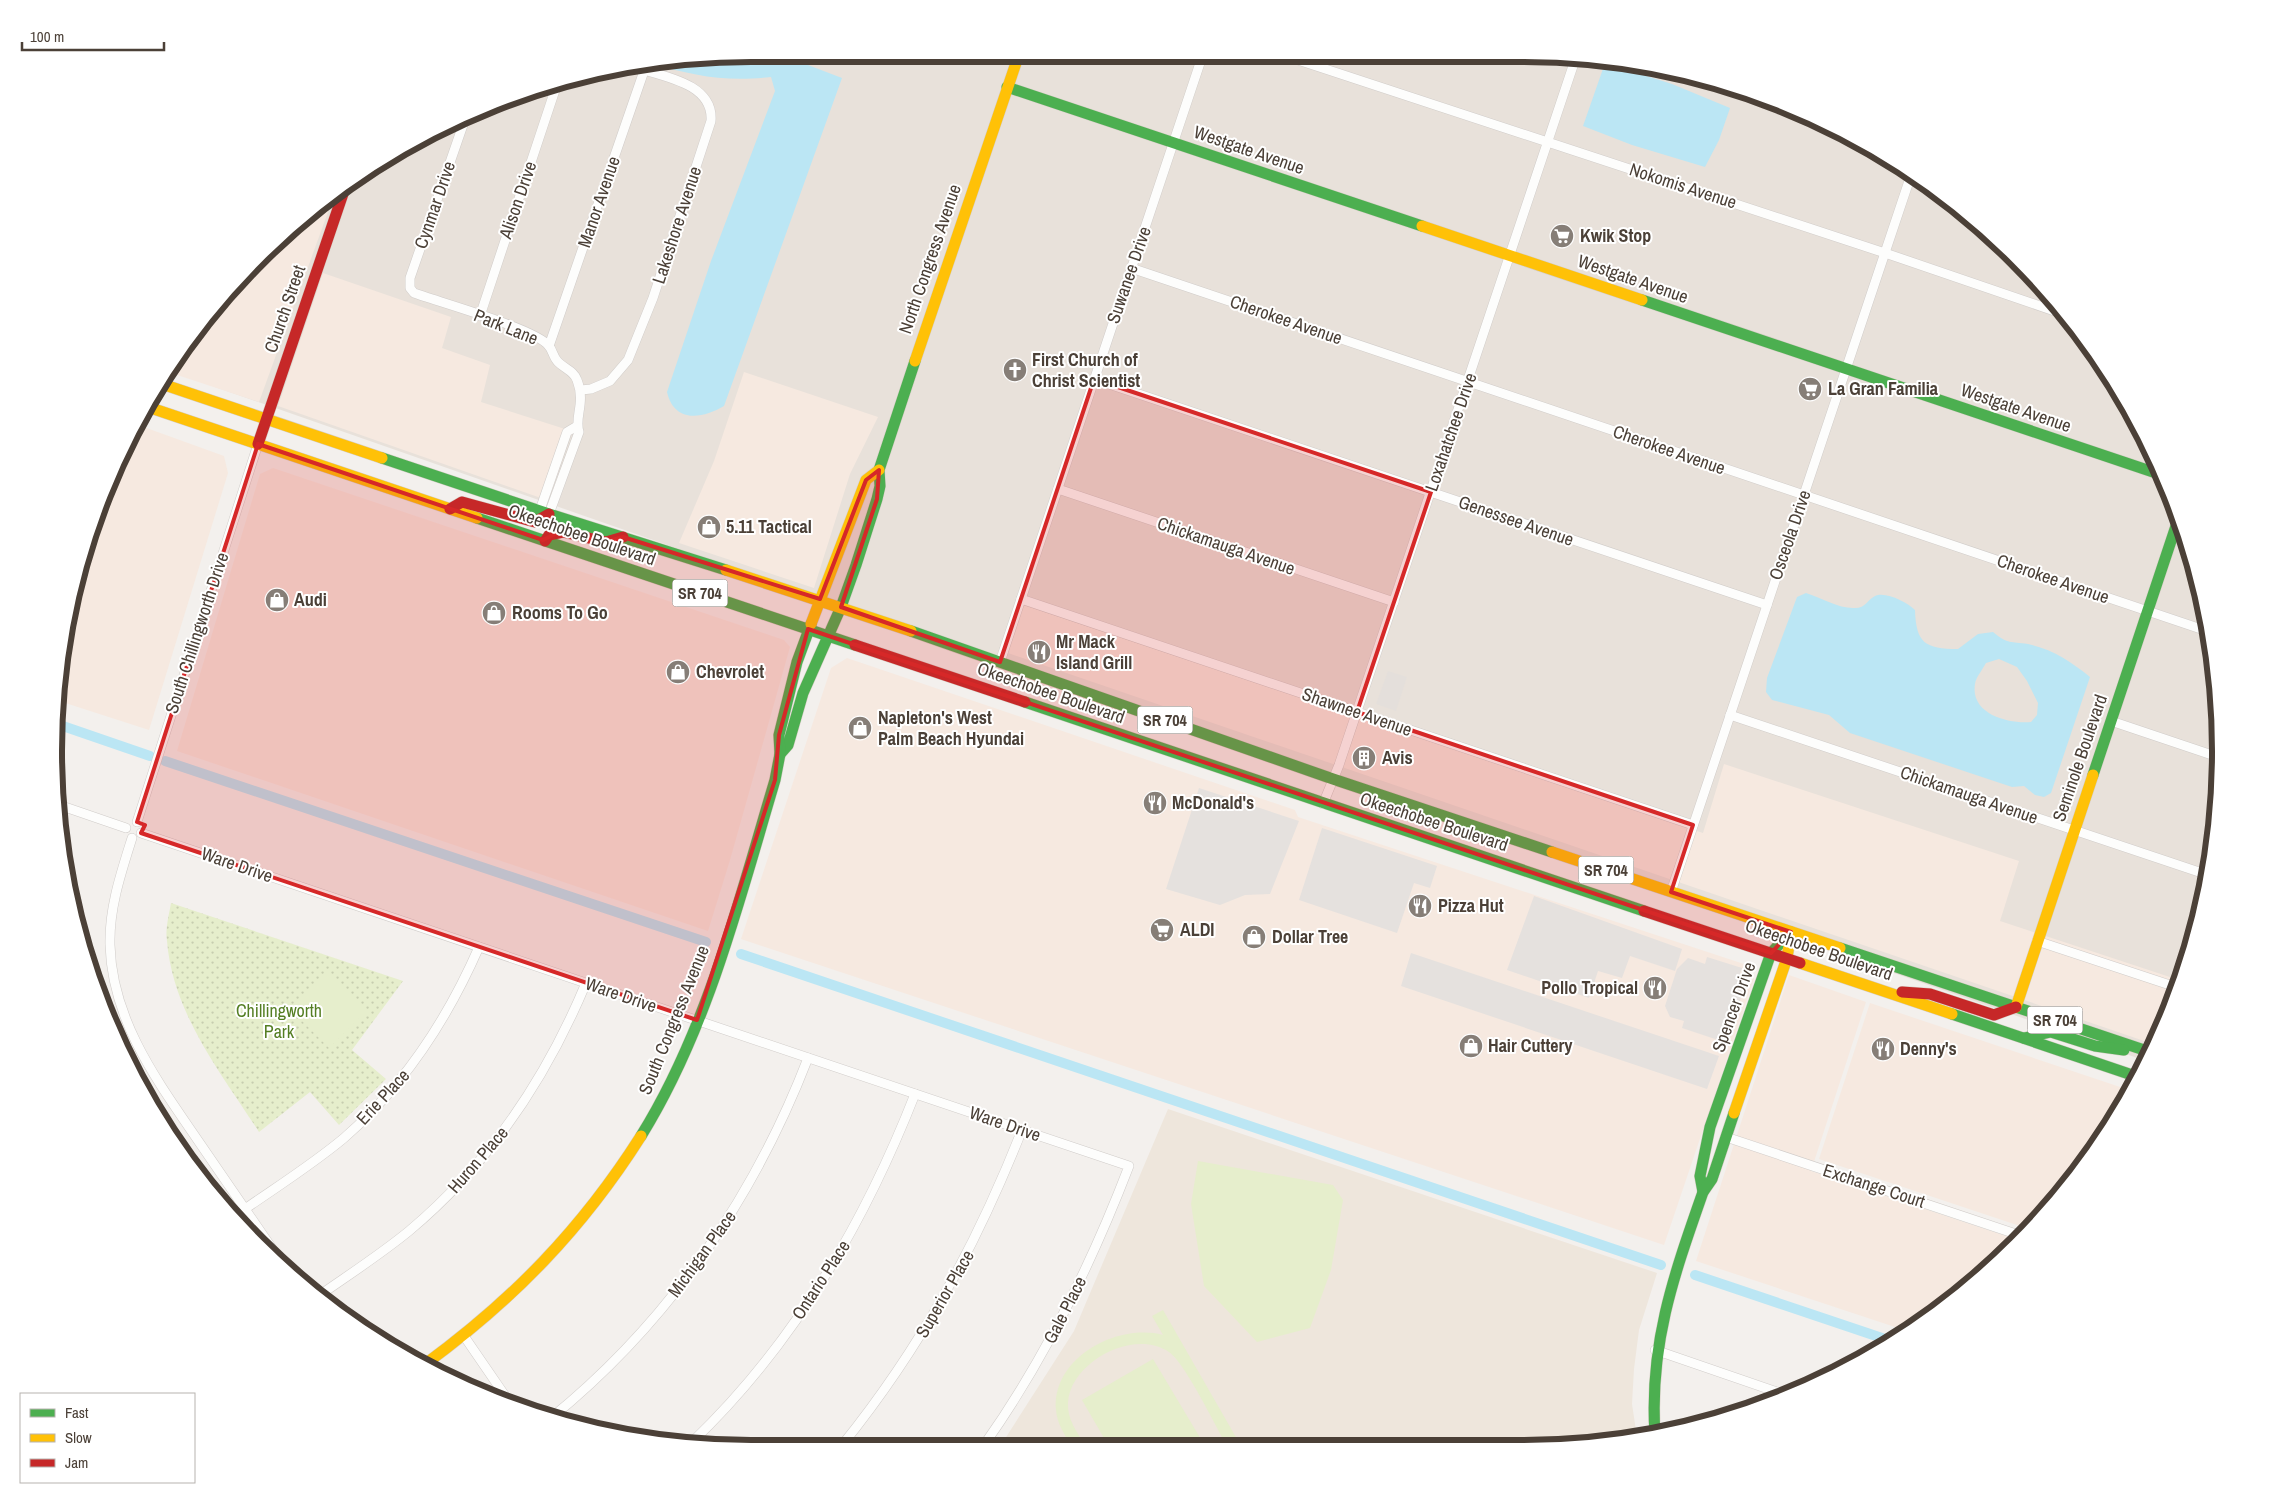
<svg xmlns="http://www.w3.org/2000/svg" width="2275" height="1503" font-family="'Archivo Narrow',sans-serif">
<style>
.residential{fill:#e8e1da}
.commercial{fill:#f6e9e0}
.industrial{fill:#e4dfdb}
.education{fill:#eee6dc}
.grass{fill:url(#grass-dots)}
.garden{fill:#e6eecc}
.parking{fill:#e5e1de}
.water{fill:#bbe6f4;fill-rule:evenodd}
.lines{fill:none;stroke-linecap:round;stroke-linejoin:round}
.canal{stroke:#bbe6f4;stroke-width:10}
.street-casing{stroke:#d0ccc9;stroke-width:10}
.fast-casing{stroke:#d5cec5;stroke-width:12}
.slow-casing{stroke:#d5cec5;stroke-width:12}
.jam-casing{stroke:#d5cec5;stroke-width:12}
.street{stroke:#fdfdfc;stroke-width:9}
.fast{stroke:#4caf50;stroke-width:11}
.slow{stroke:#ffc107;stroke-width:11}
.jam{stroke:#c62828;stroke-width:11}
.marked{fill:#d62828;fill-opacity:0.2;stroke:#d62828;stroke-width:4;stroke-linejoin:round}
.labels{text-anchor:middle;stroke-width:4;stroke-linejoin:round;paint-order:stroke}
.shield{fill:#fff;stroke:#817973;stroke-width:1}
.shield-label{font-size:16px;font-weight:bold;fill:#4b4037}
.street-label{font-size:18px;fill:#4b4037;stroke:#fff}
.poi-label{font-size:18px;font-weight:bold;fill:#4b4037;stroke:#fff;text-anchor:start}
.park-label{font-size:18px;fill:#547e23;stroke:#fff}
.rim{fill:none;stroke:#4b4037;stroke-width:6}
</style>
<defs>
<pattern id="grass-dots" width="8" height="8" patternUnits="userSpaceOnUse" patternTransform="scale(1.25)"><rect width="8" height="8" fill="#e6eecc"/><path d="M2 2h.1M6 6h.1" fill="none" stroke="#c7cdb0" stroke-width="1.8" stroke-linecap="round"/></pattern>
</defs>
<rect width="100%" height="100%" fill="#f3f0ed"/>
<path class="residential" d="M 660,60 L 1615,60 L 1704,78 L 1832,126 L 1984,227 L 2077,327 L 2149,443 L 2198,571 L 2220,706 L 2215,843 L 2184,976 L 2146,1061 L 172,372 L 198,327 L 291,227 L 364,172 L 527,91 Z"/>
<g class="commercial">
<path d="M 327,200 L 332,201 L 259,402 L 171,373 L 198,327 L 291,227 Z"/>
<path d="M 323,273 L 451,317 L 442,348 L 490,365 L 481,402 L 565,429 L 541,498 L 278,406 Z"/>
<path d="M 744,372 L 878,417 L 850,474 L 814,588 L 679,543 L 714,461 Z"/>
<path d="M 141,426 L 224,456 L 228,473 L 149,730 L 56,700 L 67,615 L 107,485 Z"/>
<path d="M 273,468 L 784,640 L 790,647 L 730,860 L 708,931 L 177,751 L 260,474 Z"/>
<path d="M 1023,605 L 1703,833 L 1724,764 L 2019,861 L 2000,921 L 2182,981 L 2153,1044 L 1008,653 Z"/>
<path d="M 847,658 L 1295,810 L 1298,817 L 1747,965 L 1754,979 L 1664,1245 L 741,939 L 831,668 Z"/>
<path d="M 1789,975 L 1866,1002 L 1811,1171 L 2018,1240 L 1948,1305 L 1907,1331 L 1696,1261 Z"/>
<path d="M 1870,1003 L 2132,1091 L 2128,1101 L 2048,1212 L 2029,1229 L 1819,1159 Z"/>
</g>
<path class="industrial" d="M 1388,671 L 1407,677 L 1396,711 L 1376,704 Z"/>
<path class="education" d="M 1168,1109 L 1657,1273 L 1639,1330 L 1634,1369 L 1632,1404 L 1637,1437 L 1569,1448 L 1001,1445 L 1074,1331 Z"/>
<path class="grass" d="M 171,903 L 403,981 L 352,1050 L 386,1079 L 339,1125 L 310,1092 L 259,1132 C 221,1073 173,1014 167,941 C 165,929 169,915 171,903 Z"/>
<g class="garden">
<path d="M 328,973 L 367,1011 L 329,1048 L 291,1010 Z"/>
<path d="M 1198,1161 L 1333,1185 L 1343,1200 L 1331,1270 L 1310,1328 L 1257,1342 L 1204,1286 L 1191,1204 Z"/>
<path d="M 1163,1310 L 1241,1446 L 1227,1446 C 1215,1425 1185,1363 1169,1352 C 1134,1328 1070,1362 1068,1403 C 1067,1419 1077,1432 1085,1445 L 1071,1445 C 1064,1434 1057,1423 1056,1410 C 1052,1357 1118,1323 1163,1335 L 1152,1316 Z"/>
<path d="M 1153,1359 L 1205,1446 L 1108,1445 L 1082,1400 Z"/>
</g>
<g class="parking">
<path d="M 1199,788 L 1299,821 L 1270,894 L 1245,895 L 1220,905 L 1166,889 Z"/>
<path d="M 1322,828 L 1437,866 L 1430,888 L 1414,883 L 1397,933 L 1299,900 Z"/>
<path d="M 1534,896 L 1682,949 L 1675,971 L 1630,956 L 1622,978 L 1598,971 L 1589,998 L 1507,970 Z"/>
<path d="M 1411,953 L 1719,1056 L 1707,1089 L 1401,986 Z"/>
<path d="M 1707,957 L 1742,968 L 1739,976 L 1747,979 L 1729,1034 L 1721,1031 L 1718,1040 L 1682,1028 L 1684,1021 L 1670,1017 L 1665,1006 L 1677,969 L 1688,958 L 1705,964 Z"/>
</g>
<g class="water">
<path d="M 660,60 L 784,60 L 808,65 L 842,78 L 724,406 C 702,419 674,423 667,392 L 711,261 L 775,91 L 771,77 C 725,82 694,76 650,63 Z"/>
<path d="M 1605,63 L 1672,84 L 1730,108 L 1719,140 L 1705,167 L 1632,145 L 1583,126 Z"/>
<path d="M 1806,593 C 1821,598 1840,609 1855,608 C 1866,608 1867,600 1875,596 C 1885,591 1907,602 1915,610 C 1916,643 1925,649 1958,649 L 1978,634 L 1993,632 C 2009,645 2010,641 2028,644 C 2052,649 2072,662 2090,677 L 2051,793 L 2044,797 L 2035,795 L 2024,786 L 2012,787 L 1850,733 L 1829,715 L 1772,700 L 1766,692 L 1767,678 L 1797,597 ZM 1999,659 L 2017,667 L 2027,681 L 2038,703 L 2037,715 L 2031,722 C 2008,724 1970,714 1975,684 C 1976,677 1983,669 1986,663 Z"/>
</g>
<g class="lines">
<g class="canal">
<path d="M 57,724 L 150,756"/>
<path d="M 165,761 L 706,942"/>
<path d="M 741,954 L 1661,1265"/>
<path d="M 1695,1275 L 1891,1341"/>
</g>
<g class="street-casing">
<g id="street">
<path d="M 1298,60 L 1885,253 L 2066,315"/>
<path d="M 464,122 L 410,278 L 410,288 L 414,293 C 439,302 536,329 549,346 C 553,351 553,357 558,362 C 565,369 574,371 577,380 C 586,403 574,417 579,432 L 549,514"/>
<path d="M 1131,268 L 2207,631"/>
<path d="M 480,316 L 557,84"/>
<path d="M 549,346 L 644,71"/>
<path d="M 1094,379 L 1767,605"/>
<path d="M 581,390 L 591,389 L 610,381 L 628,360 L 653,298 L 711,121 C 714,82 660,76 631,66"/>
<path d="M 1058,489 L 1394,602"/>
<path d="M 540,510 L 567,432 L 577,426"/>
<path d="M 1021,599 L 1693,825"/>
<path d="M 1000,662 L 1201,60"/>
<path d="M 1730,715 L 2208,875"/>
<path d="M 2111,721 L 2218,757"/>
<path d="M 1323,804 L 1339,765 L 1575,60"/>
<path d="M 62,806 L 126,828"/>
<path d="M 137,822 L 258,444"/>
<path d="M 141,833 L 1129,1166 C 1091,1265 1045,1359 984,1445"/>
<path d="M 132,838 C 121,873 109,908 110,945 C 112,1021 158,1082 199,1142 C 229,1186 259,1229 289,1273"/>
<path d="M 1671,892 L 1910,178"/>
<path d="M 2037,941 L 2179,988"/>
<path d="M 1726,1137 L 2022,1236"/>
<path d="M 245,1209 C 278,1186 313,1164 344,1138 C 405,1085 447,1020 479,947"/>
<path d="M 320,1295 C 350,1274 381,1254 409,1231 C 489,1164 546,1079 586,983"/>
<path d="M 464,1336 L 510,1403"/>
<path d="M 1655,1350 L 1786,1395"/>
<path d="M 551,1418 C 668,1323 754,1198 808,1058"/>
<path d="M 691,1443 C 793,1346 864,1224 915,1094"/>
<path d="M 843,1444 C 921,1347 976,1246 1022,1130"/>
</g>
</g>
<g class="fast-casing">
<g id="fast">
<path d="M 1007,87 L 1422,226"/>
<path d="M 1642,300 L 2162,475"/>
<path d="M 382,458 L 549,514 L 726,570"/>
<path d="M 477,518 L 855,645"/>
<path d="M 911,631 L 1333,779 L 1552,852"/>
<path d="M 1025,702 L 1644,911"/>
<path d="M 780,754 L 788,745 L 803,693 L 841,607 L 856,565 L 877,499 L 880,486 L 879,470 L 915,361"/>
<path d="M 2093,775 L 2178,520"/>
<path d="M 1840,948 L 2150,1052"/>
<path d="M 1952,1014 L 2138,1077"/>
<path d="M 2024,1038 L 2051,1032 L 2095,1046 L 2124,1050"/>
<path d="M 641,1136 C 708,1028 739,900 775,780 L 780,754 L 779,735 L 797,662 L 811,624"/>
<path d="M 1703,1192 L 1700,1176 L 1710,1127 L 1771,953 L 1791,932"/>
<path d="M 1655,1434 C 1649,1344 1674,1275 1703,1192 L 1712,1179 L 1734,1113"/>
</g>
</g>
<g class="slow-casing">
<g id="slow">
<path d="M 1422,226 L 1642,300"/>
<path d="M 915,361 L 1017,60"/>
<path d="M 165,385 L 382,458"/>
<path d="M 151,408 L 477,518"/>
<path d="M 726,570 L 911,631"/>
<path d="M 811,624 L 866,480 L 879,470"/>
<path d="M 1552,852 L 1840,948"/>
<path d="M 1800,963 L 1952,1014"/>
<path d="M 2016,1007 L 2093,775"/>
<path d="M 1734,1113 L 1787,958 L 1791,932"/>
<path d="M 424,1365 C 513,1300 582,1229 641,1136"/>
</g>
</g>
<g class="jam-casing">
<g id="jam">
<path d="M 258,444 L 346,185"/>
<path d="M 450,509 L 462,502 L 535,522 L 549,514"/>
<path d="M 545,541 L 549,535 L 563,532 L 606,542 L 623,537"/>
<path d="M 855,645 L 1025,702"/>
<path d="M 1644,911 L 1800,963"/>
<path d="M 1902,992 L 1930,994 L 1994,1015 L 2016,1007"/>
</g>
</g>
<use href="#street" class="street"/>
<use href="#fast" class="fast"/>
<use href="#slow" class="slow"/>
<use href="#jam" class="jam"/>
</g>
<path class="marked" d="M 1094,379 L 1431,492 L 1357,712 L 1693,825 L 1671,892 L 1791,932 L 1771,953 L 808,629 L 779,735 L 775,780 L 697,1020 L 141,833 L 145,825 L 137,822 L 258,444 L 543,540 L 559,532 L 605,542 L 623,537 L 820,599 L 866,480 L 879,470 L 877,499 L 841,607 L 1000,662 Z"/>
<defs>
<g id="supermarket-disc" transform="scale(1.25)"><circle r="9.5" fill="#867e77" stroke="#fff"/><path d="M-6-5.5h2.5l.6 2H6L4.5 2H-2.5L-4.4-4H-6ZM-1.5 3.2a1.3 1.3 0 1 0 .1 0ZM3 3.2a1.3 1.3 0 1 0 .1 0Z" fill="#fff"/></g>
<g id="church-disc" transform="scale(1.25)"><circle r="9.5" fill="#867e77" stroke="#fff"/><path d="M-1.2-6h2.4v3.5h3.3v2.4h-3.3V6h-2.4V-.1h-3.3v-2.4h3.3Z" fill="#fff"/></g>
<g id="shop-disc" transform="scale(1.25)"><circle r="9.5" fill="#867e77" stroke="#fff"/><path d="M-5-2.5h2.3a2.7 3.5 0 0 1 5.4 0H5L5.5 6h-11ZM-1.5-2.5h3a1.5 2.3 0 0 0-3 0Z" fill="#fff"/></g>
<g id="restaurant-disc" transform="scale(1.25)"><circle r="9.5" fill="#867e77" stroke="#fff"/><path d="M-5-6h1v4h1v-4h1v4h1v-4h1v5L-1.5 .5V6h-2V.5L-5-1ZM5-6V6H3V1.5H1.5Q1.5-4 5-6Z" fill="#fff"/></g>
<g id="building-disc" transform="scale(1.25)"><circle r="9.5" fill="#867e77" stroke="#fff"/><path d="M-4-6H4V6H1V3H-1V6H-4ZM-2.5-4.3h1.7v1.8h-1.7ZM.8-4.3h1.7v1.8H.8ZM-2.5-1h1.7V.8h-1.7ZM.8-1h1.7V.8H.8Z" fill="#fff"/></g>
</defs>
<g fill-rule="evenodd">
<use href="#supermarket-disc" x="1562" y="236"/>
<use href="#church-disc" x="1015" y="370"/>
<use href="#supermarket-disc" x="1810" y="389"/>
<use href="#shop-disc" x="709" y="527"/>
<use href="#shop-disc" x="277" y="600"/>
<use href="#shop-disc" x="494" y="613"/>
<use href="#restaurant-disc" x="1039" y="652"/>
<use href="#shop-disc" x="678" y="672"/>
<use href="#shop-disc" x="860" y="728"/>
<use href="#building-disc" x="1364" y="758"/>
<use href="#restaurant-disc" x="1155" y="803"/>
<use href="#restaurant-disc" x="1420" y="906"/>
<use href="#supermarket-disc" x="1162" y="930"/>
<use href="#shop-disc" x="1254" y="937"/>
<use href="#restaurant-disc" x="1655" y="988"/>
<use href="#shop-disc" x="1471" y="1046"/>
<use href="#restaurant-disc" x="1883" y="1049"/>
</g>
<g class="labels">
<g class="shield">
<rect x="672.5" y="579.5" width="55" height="27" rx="4"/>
<rect x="1137.5" y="706.5" width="55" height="27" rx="4"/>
<rect x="1578.5" y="856.5" width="55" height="27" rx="4"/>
<rect x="2027.5" y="1006.5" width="55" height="27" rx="4"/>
</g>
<g class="shield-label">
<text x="700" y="599">SR 704</text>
<text x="1165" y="726">SR 704</text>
<text x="1606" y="876">SR 704</text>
<text x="2055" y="1026">SR 704</text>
</g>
<g class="street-label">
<text transform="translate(1249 150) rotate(19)" y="6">Westgate Avenue</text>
<text transform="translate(1683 186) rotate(18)" y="6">Nokomis Avenue</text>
<text transform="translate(518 200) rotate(-71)" y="6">Alison Drive</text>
<text transform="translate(599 202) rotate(-71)" y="6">Manor Avenue</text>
<text transform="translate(435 205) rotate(-71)" y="6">Cynmar Drive</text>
<text transform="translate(677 225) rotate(-72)" y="6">Lakeshore Avenue</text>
<text transform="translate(930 259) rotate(-71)" y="6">North Congress Avenue</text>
<text transform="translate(1129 275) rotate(-71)" y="6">Suwanee Drive</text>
<text transform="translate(1633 279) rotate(19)" y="6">Westgate Avenue</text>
<text transform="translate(285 309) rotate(-71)" y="6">Church Street</text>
<text transform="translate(1286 320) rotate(19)" y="6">Cherokee Avenue</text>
<text transform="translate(506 327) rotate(22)" y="6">Park Lane</text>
<text transform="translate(2016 408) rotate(19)" y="6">Westgate Avenue</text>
<text transform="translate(1451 432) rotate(-71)" y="6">Loxahatchee Drive</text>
<text transform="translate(1669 450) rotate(19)" y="6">Cherokee Avenue</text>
<text transform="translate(1516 521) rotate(19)" y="6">Genessee Avenue</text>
<text transform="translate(582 535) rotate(19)" y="6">Okeechobee Boulevard</text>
<text transform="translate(1790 535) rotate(-71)" y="6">Osceola Drive</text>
<text transform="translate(1226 546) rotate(19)" y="6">Chickamauga Avenue</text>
<text transform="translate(2053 579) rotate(19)" y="6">Cherokee Avenue</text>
<text transform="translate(197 633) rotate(-72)" y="6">South Chillingworth Drive</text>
<text transform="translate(1051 693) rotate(19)" y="6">Okeechobee Boulevard</text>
<text transform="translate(1357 712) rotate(19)" y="6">Shawnee Avenue</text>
<text transform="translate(2080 758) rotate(-71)" y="6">Seminole Boulevard</text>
<text transform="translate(1969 795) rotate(19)" y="6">Chickamauga Avenue</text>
<text transform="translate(1434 822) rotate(18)" y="6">Okeechobee Boulevard</text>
<text transform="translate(237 865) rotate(19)" y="6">Ware Drive</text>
<text transform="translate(1819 950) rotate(19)" y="6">Okeechobee Boulevard</text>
<text transform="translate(621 995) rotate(19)" y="6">Ware Drive</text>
<text transform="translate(1734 1007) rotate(-70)" y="6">Spencer Drive</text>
<text transform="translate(674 1020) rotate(-68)" y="6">South Congress Avenue</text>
<text transform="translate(383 1097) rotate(-47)" y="6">Erie Place</text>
<text transform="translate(1005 1124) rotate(19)" y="6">Ware Drive</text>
<text transform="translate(478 1160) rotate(-49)" y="6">Huron Place</text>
<text transform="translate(1874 1186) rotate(18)" y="6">Exchange Court</text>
<text transform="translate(702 1254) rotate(-54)" y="6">Michigan Place</text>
<text transform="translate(821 1280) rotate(-57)" y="6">Ontario Place</text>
<text transform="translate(945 1294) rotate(-60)" y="6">Superior Place</text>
<text transform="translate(1065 1310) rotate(-63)" y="6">Gale Place</text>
</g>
<g class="poi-label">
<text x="1580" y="242">Kwik Stop</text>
<text x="1032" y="366">First Church of<tspan x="1032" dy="21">Christ Scientist</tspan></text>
<text x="1828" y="395">La Gran Familia</text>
<text x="726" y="533">5.11 Tactical</text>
<text x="294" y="606">Audi</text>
<text x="512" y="619">Rooms To Go</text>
<text x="1056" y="648">Mr Mack<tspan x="1056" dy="21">Island Grill</tspan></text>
<text x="696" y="678">Chevrolet</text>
<text x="878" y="724">Napleton's West<tspan x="878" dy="21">Palm Beach Hyundai</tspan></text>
<text x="1382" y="764">Avis</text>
<text x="1172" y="809">McDonald's</text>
<text x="1438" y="912">Pizza Hut</text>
<text x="1180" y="936">ALDI</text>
<text x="1272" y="943">Dollar Tree</text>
<text x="1638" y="994" text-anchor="end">Pollo Tropical</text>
<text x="1488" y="1052">Hair Cuttery</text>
<text x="1900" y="1055">Denny's</text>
</g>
<g class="park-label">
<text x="279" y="1017">Chillingworth<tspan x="279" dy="21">Park</tspan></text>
</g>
</g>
<path d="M0 0H2275V1503H0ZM751 62H1523A689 689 0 0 1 2212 751V751A689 689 0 0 1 1523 1440H751A689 689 0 0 1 62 751V751A689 689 0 0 1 751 62Z" fill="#fff" fill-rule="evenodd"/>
<path class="rim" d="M751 62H1523A689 689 0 0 1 2212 751V751A689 689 0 0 1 1523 1440H751A689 689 0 0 1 62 751V751A689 689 0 0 1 751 62Z"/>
<rect x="20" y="1393" width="175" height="90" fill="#ffffff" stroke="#b7b3af"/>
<rect x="30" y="1409" width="25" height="8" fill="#4caf50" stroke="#b7b3af"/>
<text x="65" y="1418" font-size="15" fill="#4b4037">Fast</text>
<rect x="30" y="1434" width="25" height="8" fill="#ffc107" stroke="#b7b3af"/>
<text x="65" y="1443" font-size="15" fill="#4b4037">Slow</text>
<rect x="30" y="1459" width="25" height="8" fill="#c62828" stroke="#b7b3af"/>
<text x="65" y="1468" font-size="15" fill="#4b4037">Jam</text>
<path d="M22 42v8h142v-8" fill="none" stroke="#4b4037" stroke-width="2.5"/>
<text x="30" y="42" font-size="15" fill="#4b4037" stroke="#ffffff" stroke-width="4" paint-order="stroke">100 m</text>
</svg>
